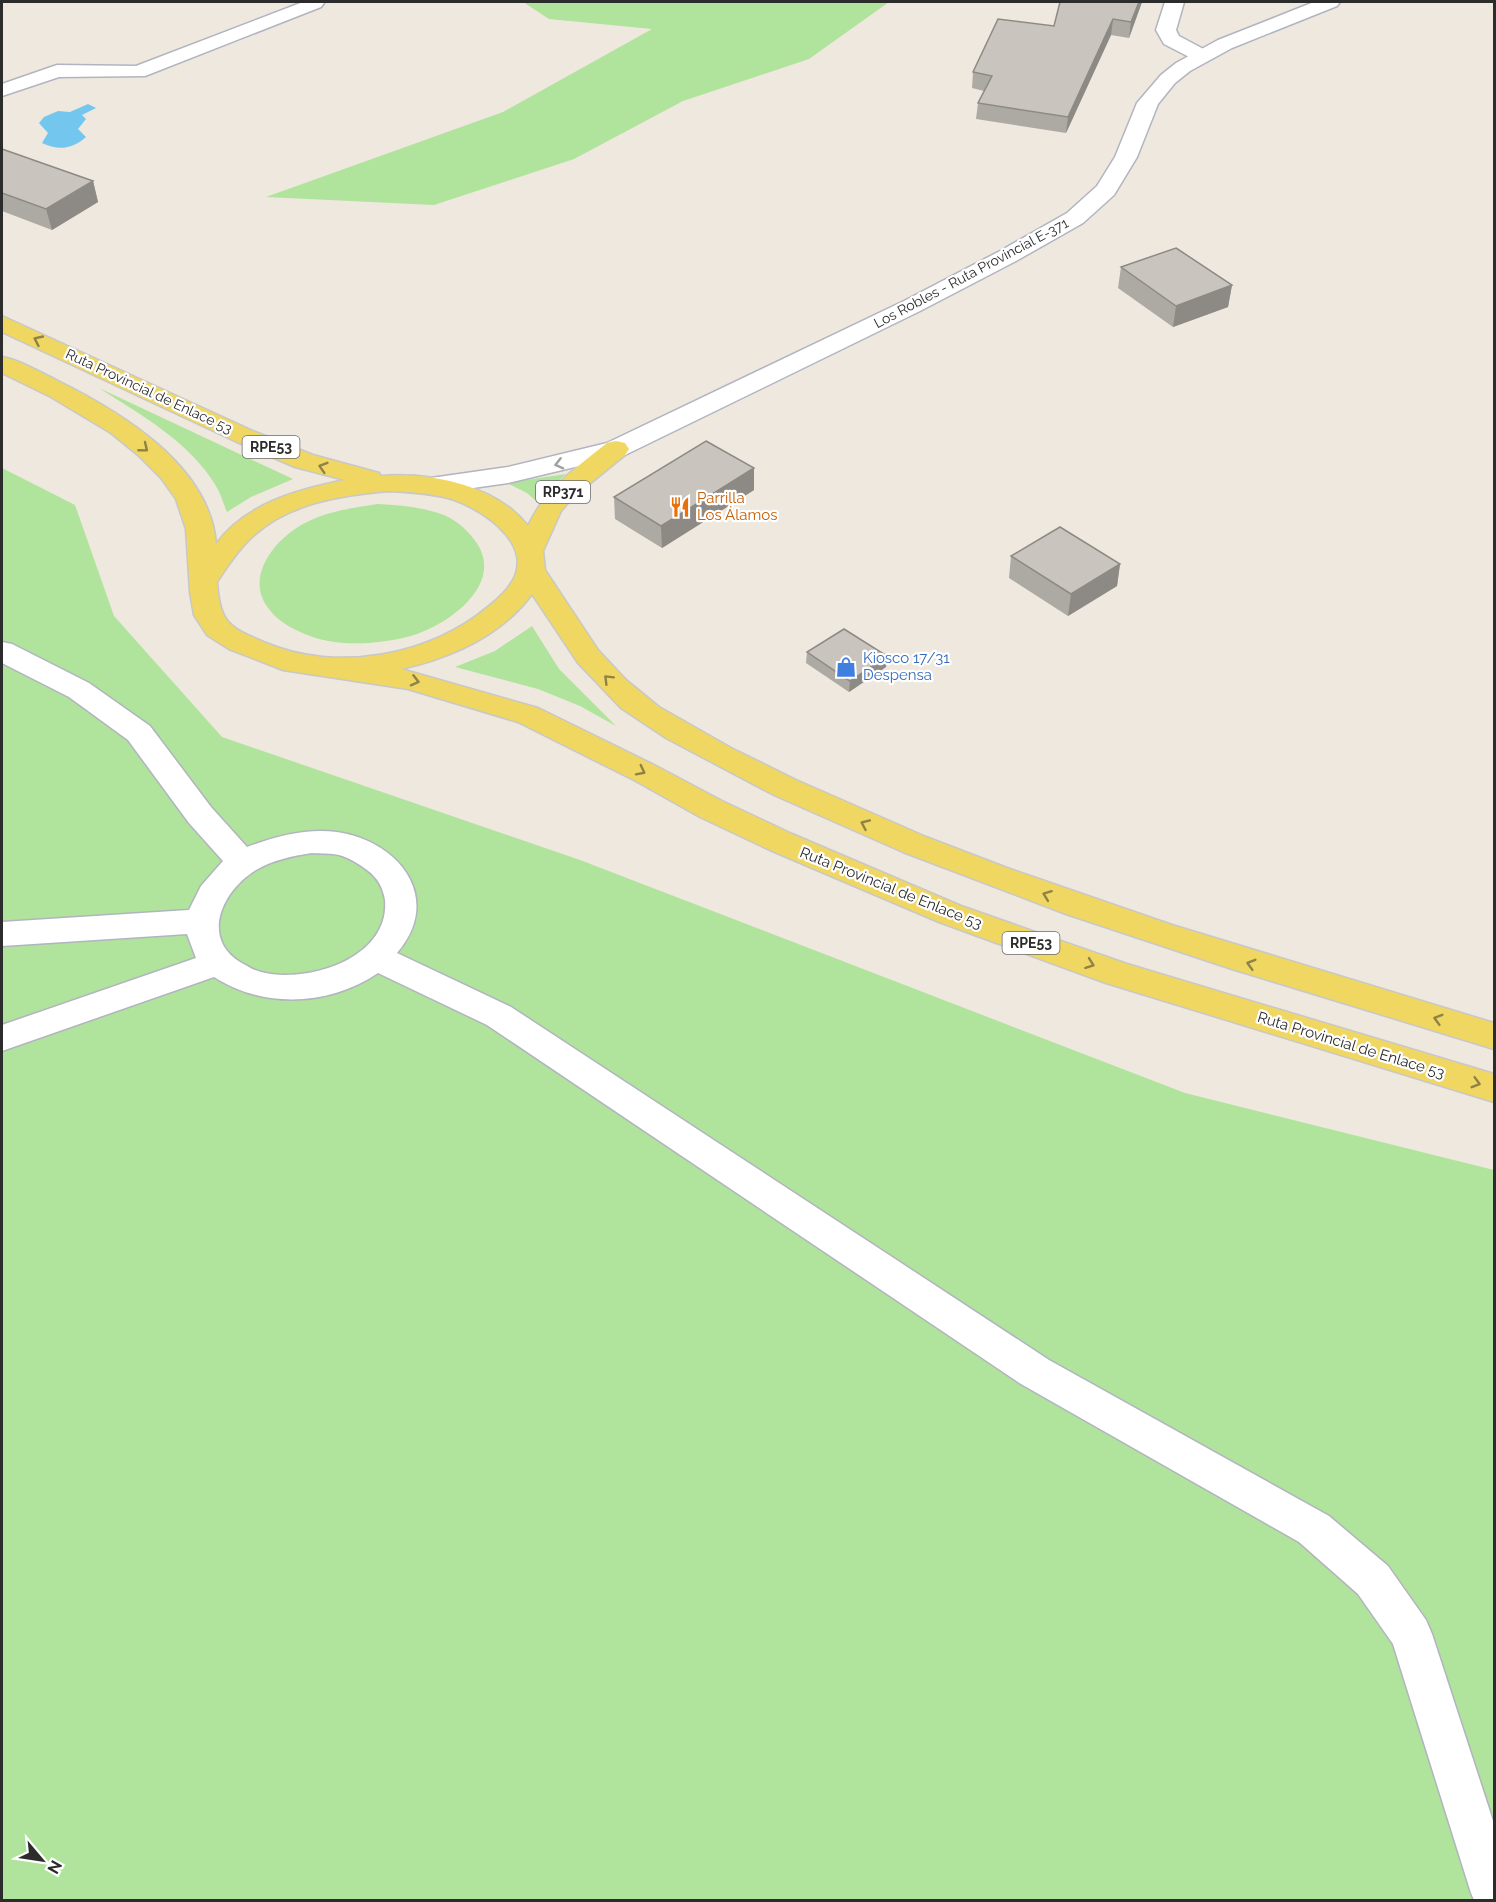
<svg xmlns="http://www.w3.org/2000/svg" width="1496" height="1902" font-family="Raleway,sans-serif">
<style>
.green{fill:#b0e39c}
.water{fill:#73c6ee}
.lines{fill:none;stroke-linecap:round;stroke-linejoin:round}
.service-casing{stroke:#b2b4bf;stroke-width:3}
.minor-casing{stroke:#b2b4bf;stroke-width:3}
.secondary-casing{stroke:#b2b4bf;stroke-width:3}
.primary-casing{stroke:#c8c8c8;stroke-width:3}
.service{fill:#fff;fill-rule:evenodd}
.minor{fill:#fff;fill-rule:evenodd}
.secondary{fill:#fff;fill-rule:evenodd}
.primary{fill:#f0d762;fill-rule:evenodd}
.wall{fill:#ada9a3}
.shaded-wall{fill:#8d8a85}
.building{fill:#c9c5be;stroke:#8d8a85;stroke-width:1.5}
.oneway{stroke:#8e8247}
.oneway2{stroke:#a0a0a0}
.labels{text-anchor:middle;stroke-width:4.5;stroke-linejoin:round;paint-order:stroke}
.far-street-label{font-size:14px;fill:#2c2c2c;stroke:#fff}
.shield{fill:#fff;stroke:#6b6b6b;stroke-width:1.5}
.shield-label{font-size:14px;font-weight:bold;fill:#2c2c2c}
.food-label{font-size:15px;fill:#c56008;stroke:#fff;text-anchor:start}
.shop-label{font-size:15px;fill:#366cbe;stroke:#fff;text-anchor:start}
.street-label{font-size:15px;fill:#2c2c2c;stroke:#fff}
</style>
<rect width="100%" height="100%" fill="#eee8df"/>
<g class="green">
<path d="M 523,2 L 889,2 L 809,59 L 683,101 L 574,159 L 434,205 L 266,197 L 503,112 L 652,29 L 549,19 Z"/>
<path d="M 99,388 L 293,479 L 251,497 L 227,512 C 223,503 221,494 216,486 C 190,442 141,415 99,388 Z"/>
<path d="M 2,468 L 75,505 L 114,616 L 222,737 L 580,860 L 1185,1093 L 1494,1170 L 1494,1900 L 2,1900 Z"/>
<path d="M 566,474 L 536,501 L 527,493 L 507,483 Z"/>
<path d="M 377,504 C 400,505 422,507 444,515 C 458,521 470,532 478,545 C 501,583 455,619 422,632 C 405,639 387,641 369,643 C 350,644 328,643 310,636 C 295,630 279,623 269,609 C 243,577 276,537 307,522 C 329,511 353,508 377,504 Z"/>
<path d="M 532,626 L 559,669 L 616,726 L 580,706 L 538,689 L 455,667 L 495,651 Z"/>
</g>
<path class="water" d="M 88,104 L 96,108 L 82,115 L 86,119 L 78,129 L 86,137 C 73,149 58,151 42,143 L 48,133 L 39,123 L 44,117 L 58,111 L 70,112 Z"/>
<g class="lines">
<g class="service-casing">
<path id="service" d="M 303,2 L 324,3 L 321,7 L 145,76 L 59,77 L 2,96 L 2,84 L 57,65 L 136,66 Z"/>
</g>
<g class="minor-casing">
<g id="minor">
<path d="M 1165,2 L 1184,2 L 1176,30 L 1179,36 L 1209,52 L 1212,56 L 1209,60 L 1195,60 L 1164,44 L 1156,30 Z"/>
<path d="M 2,642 L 12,644 L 89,683 L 150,726 L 211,807 L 247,847 C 276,836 307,828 337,832 C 399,841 444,898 397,953 L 511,1007 L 1049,1360 L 1329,1516 L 1388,1566 L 1426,1620 L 1432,1634 L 1494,1824 L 1494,1900 L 1474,1900 L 1471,1893 L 1393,1644 L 1358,1594 L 1299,1542 L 1021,1384 L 487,1025 L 378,973 C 329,1006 264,1009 214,977 L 2,1051 L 2,1025 L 196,958 L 187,934 L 2,946 L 2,922 L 189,910 L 201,886 L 223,861 L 189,823 L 128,740 L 69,697 L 2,663 ZM 312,853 C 321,854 331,853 339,855 C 350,858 359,864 367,870 C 378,878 383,888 385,900 C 390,959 306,984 261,972 C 253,970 247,966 240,962 C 200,937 223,890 256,870 C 273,860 292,856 312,853 Z"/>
</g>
</g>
<g class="secondary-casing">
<path id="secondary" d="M 1314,2 L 1340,2 L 1337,6 L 1232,48 L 1190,71 L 1175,83 L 1158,104 L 1137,157 L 1114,195 L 1083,223 L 1016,261 L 920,311 L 625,455 L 508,483 L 431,494 L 422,492 L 418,486 L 422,480 L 431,478 L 508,467 L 607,443 L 904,301 L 1000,251 L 1067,213 L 1097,186 L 1115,157 L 1137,103 L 1161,75 L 1176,63 L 1218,40 Z"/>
</g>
<g class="primary-casing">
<path id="primary" d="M 2,316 L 255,432 L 313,455 L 379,473 L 381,476 C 430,472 496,485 528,526 C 545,489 576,468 607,443 L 616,441 L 625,443 L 629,449 L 625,455 L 572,498 L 561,511 L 543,551 L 545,570 L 598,650 L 626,680 L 659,707 L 731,748 L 796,780 L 926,837 L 1007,868 L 1172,925 L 1494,1023 L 1494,1049 L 1232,969 L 1066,914 L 903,852 L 774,795 L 666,738 L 621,708 L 578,663 L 532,594 C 501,636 450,658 401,669 L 538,708 L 656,766 L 722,801 L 792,834 L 961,906 L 1127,964 L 1494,1074 L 1494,1102 L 1106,983 L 939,922 L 770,850 L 700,817 L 634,780 L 518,722 L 408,689 L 283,670 L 229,649 L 207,635 L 194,615 L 190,592 L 186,529 L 176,499 L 161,478 L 138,455 L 111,433 L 51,397 L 2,373 L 2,357 C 20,360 39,372 56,380 C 119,411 210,465 216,544 C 247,503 296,490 345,480 L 295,467 L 237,442 L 2,332 ZM 389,491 C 409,492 429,493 448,498 C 477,506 530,539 515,576 C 510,588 499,598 489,606 C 431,656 336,673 266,643 C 230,628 220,624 217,582 C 227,567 237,551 251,538 C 287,503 342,495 389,491 Z"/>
</g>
<use href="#service" class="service"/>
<use href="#minor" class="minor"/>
<use href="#secondary" class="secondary"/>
<use href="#primary" class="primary"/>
</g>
<g class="wall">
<path d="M 1060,2 L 1142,2 L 1129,38 L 1111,35 L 1066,133 L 976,119 L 978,103 L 984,91 L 972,88 L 973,72 L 1054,26 Z"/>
<path d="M 2,149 L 93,181 L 98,202 L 52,230 L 2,211 Z"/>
<path d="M 1121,267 L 1232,285 L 1228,307 L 1173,327 L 1118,288 Z"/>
<path d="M 754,468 L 754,490 L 662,548 L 615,519 L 614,497 Z"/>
<path d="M 1011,556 L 1120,564 L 1117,586 L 1068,616 L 1009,578 Z"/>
<path d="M 807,652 L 887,656 L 886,667 L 849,692 L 806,663 Z"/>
</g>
<g class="shaded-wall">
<path d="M 1139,2 L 1142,2 L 1129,38 L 1131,22 Z"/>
<path d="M 1113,19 L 1111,35 L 1066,133 L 1068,117 Z"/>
<path d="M 93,181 L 98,202 L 52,230 L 46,209 Z"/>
<path d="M 1232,285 L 1228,307 L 1173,327 L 1176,306 Z"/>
<path d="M 754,468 L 754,490 L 662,548 L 661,526 Z"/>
<path d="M 1120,564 L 1117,586 L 1068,616 L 1071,594 Z"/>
<path d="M 887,656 L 886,667 L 849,692 L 850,681 Z"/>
</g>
<g class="building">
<path d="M 1060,2 L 1139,2 L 1131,22 L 1113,19 L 1068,117 L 978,103 L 992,76 L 973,72 L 998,19 L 1054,26 Z"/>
<path d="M 2,149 L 93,181 L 46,209 L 2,193 Z"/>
<path d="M 1176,248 L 1232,285 L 1176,306 L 1121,267 Z"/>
<path d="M 706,441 L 754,468 L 661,526 L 614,497 Z"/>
<path d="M 1060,527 L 1120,564 L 1071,594 L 1011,556 Z"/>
<path d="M 844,629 L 887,656 L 850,681 L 807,652 Z"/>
</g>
<defs><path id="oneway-chevron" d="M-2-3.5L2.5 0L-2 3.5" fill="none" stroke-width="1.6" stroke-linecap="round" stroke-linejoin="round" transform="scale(1.5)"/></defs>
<g class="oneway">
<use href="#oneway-chevron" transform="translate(38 340) rotate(-155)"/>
<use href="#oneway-chevron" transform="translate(144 448) rotate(39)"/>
<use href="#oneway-chevron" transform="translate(323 467) rotate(-163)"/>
<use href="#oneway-chevron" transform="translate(608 679) rotate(-135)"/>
<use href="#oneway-chevron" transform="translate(415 681) rotate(14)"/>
<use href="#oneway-chevron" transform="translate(641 771) rotate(27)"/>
<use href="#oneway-chevron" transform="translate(865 824) rotate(-156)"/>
<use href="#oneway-chevron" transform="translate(1047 895) rotate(-159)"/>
<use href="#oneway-chevron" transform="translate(1090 964) rotate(20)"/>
<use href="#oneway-chevron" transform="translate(1251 964) rotate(-164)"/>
<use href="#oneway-chevron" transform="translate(1438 1019) rotate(-164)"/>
<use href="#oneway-chevron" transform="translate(1476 1083) rotate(16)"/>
</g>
<use class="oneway2" href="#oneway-chevron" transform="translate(559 464) rotate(166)"/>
<defs>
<g id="restaurant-bare" transform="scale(1.62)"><path d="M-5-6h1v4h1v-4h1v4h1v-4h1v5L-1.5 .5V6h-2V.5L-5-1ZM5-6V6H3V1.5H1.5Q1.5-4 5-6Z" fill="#e8710a" stroke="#fff" stroke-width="2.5" paint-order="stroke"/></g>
<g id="shop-bare" transform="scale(1.62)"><path d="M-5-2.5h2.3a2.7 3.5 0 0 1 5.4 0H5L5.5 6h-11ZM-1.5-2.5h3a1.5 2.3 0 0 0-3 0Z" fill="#3f7fe0" stroke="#fff" stroke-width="2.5" paint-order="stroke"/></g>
</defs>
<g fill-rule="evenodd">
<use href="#restaurant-bare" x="680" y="507"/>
<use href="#shop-bare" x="846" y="667"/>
</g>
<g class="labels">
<g class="far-street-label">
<text transform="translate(971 273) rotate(-28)" y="5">Los Robles - Ruta Provincial E-371</text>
<text transform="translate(149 391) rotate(25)" y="5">Ruta Provincial de Enlace 53</text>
</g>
<g class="shield">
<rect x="242.5" y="436" width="57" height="22" rx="4.5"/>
<rect x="536" y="481" width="54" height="22" rx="4.5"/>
<rect x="1002.5" y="932" width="57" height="22" rx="4.5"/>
</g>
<g class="shield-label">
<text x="271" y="452">RPE53</text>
<text x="563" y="497">RP371</text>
<text x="1031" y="948">RPE53</text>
</g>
<g class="food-label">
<text x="697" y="503">Parrilla<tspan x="697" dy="17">Los Álamos</tspan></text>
</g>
<g class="shop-label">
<text x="863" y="663">Kiosco 17/31<tspan x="863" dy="17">Despensa</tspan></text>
</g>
<g class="street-label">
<text transform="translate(891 888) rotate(22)" y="5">Ruta Provincial de Enlace 53</text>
<text transform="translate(1351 1045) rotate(17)" y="5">Ruta Provincial de Enlace 53</text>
</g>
</g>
<rect width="1496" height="1902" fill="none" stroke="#2c2c2c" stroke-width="6"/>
<g transform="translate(42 1860) rotate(119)" stroke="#ffffff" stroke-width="4.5" paint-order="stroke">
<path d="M0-4.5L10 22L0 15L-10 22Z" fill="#2c2c2c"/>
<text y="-9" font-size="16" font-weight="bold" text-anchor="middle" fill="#2c2c2c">N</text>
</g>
</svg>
